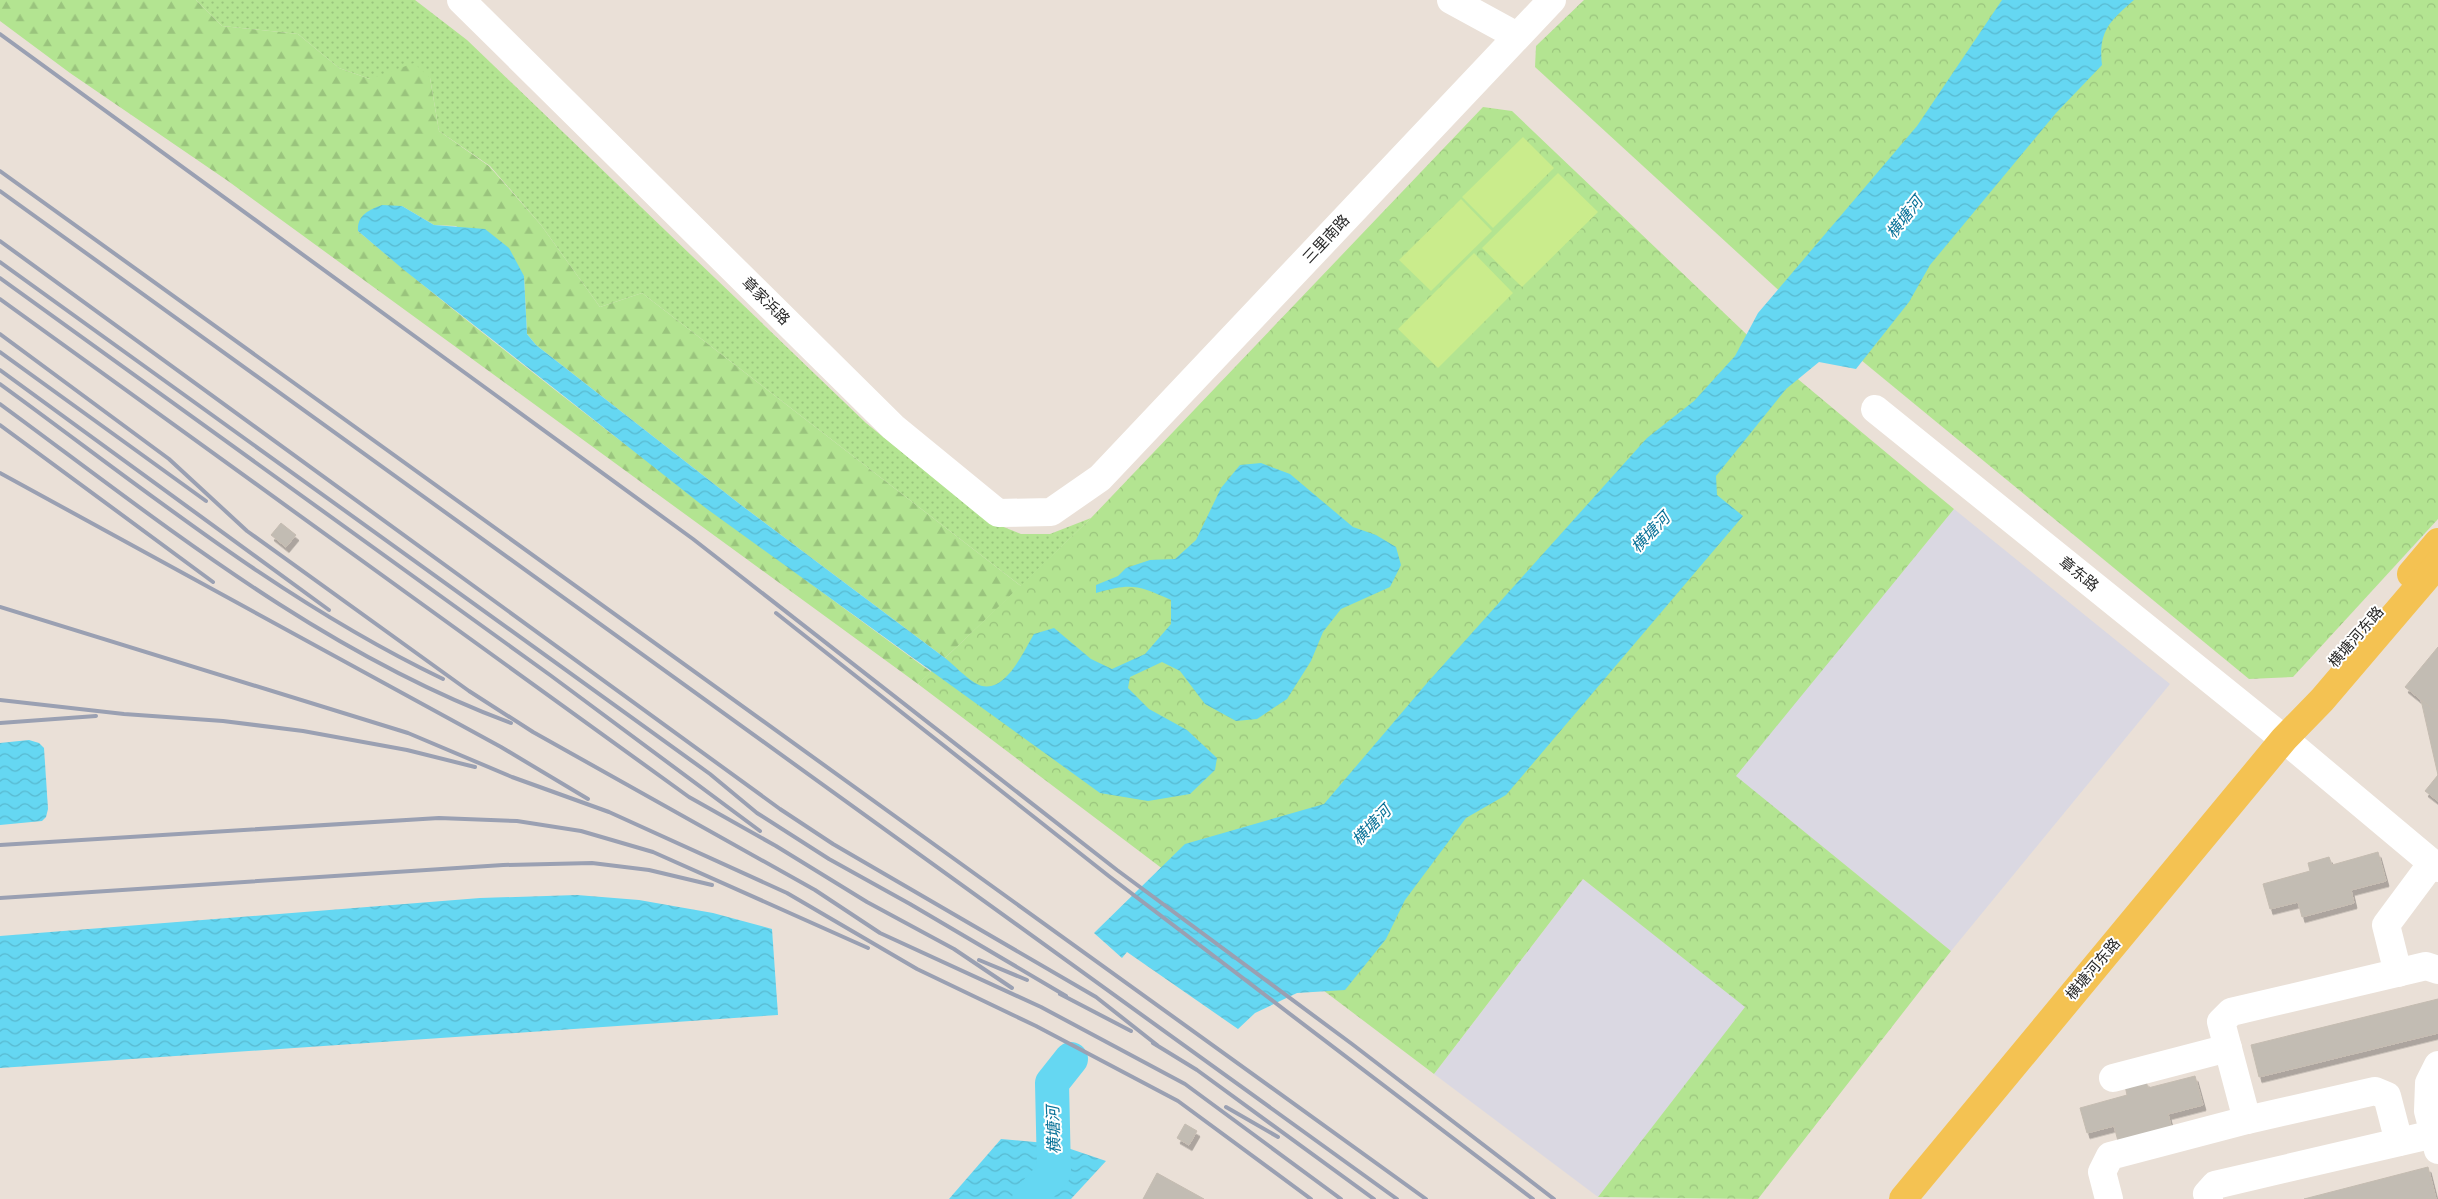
<svg xmlns="http://www.w3.org/2000/svg" width="2438" height="1199" font-family="'DejaVu Sans','Noto Sans SC',sans-serif">
<style>
.industrial{fill:#dad8e2}
.grass{fill:url(#grass-dots)}
.forest{fill:url(#forest-firs)}
.park{fill:url(#park-crowns)}
.pitch{fill:#caec8c}
.water{fill:url(#water-waves)}
.lines{fill:none;stroke-linecap:round;stroke-linejoin:round}
.river{stroke:#65d7f2;stroke-width:34}
.building{fill:#c2bcb3;stroke:#c5bcb1;filter:url(#shadow)}
.minor{stroke:#fff;stroke-width:28}
.major{stroke:#f4c252;stroke-width:28}
.rail{stroke:#9aa0b2;stroke-width:4}
.labels{text-anchor:middle;stroke-width:4;stroke-linejoin:round;paint-order:stroke}
.street-label{font-size:15px;fill:#272727;stroke:#fff}
.water-label{font-size:16px;font-style:italic;fill:#097298;stroke:#fff}
</style>
<defs>
<pattern id="grass-dots" width="8" height="8" patternUnits="userSpaceOnUse" patternTransform="scale(1.25)"><rect width="8" height="8" fill="#b3e491"/><path d="M2 2h.1M6 6h.1" fill="none" stroke="#9ac47d" stroke-width="1.8" stroke-linecap="round"/></pattern>
<pattern id="forest-firs" width="22" height="20" patternUnits="userSpaceOnUse" patternTransform="scale(1.25)"><rect width="22" height="20" fill="#b3e491"/><path d="M5 1l3.5 6h-7zM16 11l3.5 6h-7z" fill="#9ac47d"/></pattern>
<pattern id="park-crowns" width="20" height="18" patternUnits="userSpaceOnUse" patternTransform="scale(1.25)"><rect width="20" height="18" fill="#b3e491"/><path d="M2 6a3 3 0 1 1 6 0M12 15a3 3 0 1 1 6 0" fill="none" stroke="#9ac47d"/></pattern>
<pattern id="water-waves" width="16" height="10" patternUnits="userSpaceOnUse" patternTransform="scale(1.25)"><rect width="16" height="10" fill="#65d7f2"/><path d="M0 5q4-4 8 0t8 0" fill="none" stroke="#58b9d0"/></pattern>
<filter id="shadow"><feDropShadow dx="3" dy="5.5" stdDeviation="0" flood-color="#0004"/></filter>
</defs>
<rect width="100%" height="100%" fill="#eae0d7"/>
<g class="industrial">
<path d="M 1954,509 L 2170,684 L 1951,951 L 1735,776 Z"/>
<path d="M 1583,879 L 1746,1007 L 1598,1197 L 1434,1074 Z"/>
</g>
<path class="grass" d="M 196,0 L 415,0 L 467,40 L 866,423 L 986,520 L 1021,534 L 1050,534 L 1091,518 L 1021,586 L 642,293 L 600,307 L 541,225 L 490,166 L 439,131 L 430,78 L 370,79 L 339,68 L 298,34 L 222,26 Z"/>
<path class="forest" d="M 0,0 L 196,0 L 222,26 L 298,34 L 339,68 L 370,79 L 414,63 L 430,78 L 439,131 L 489,166 L 541,225 L 600,307 L 642,293 L 1021,586 L 945,658 L 741,505 L 536,345 L 527,334 L 524,276 L 456,226 L 434,225 L 402,206 L 358,231 C 543,386 737,530 931,672 L 918,684 L 228,181 L 70,73 L 0,21 Z"/>
<g class="park">
<path d="M 1584,0 L 2438,0 L 2438,519 L 2293,677 L 2249,679 L 1799,309 L 1535,67 L 1536,46 Z"/>
<path d="M 1483,107 L 1512,111 L 1763,350 L 1954,509 L 1736,776 L 1951,951 L 1758,1199 L 1598,1197 L 1745,1007 L 1583,879 L 1434,1074 L 918,684 L 1091,518 Z"/>
</g>
<g class="pitch">
<path d="M 1523,137 L 1554,168 L 1493,228 L 1462,197 Z"/>
<path d="M 1558,173 L 1598,212 L 1522,287 L 1482,248 Z"/>
<path d="M 1461,199 L 1492,231 L 1431,291 L 1399,260 Z"/>
<path d="M 1474,253 L 1513,293 L 1438,368 L 1398,329 Z"/>
</g>
<g class="water">
<path d="M 2002,0 L 2134,0 C 2110,21 2098,31 2102,65 L 2056,113 L 1930,265 L 1909,302 L 1856,369 L 1819,362 L 1786,389 L 1716,476 L 1717,495 L 1743,516 L 1506,795 L 1466,818 L 1405,900 L 1386,939 L 1345,990 L 1297,993 L 1255,1013 L 1238,1029 L 1127,952 L 1122,958 L 1094,933 L 1185,844 L 1324,804 L 1427,683 L 1647,438 L 1694,401 L 1735,356 L 1758,313 L 1917,126 Z"/>
<path d="M 382,205 L 402,206 L 434,225 L 485,229 L 509,248 L 524,276 L 527,334 L 536,345 L 741,505 L 945,658 C 955,666 964,676 975,683 C 1003,700 1023,652 1034,634 L 1054,628 L 1091,659 L 1112,669 L 1145,654 L 1171,624 L 1171,600 C 1137,585 1132,583 1096,593 L 1096,585 L 1118,576 L 1126,568 L 1150,560 L 1175,559 L 1196,540 L 1221,488 L 1240,465 L 1261,463 L 1290,474 L 1353,527 L 1376,535 L 1396,547 L 1401,565 L 1390,587 L 1341,609 L 1323,632 L 1311,661 L 1287,699 L 1257,719 L 1236,721 L 1205,704 L 1180,671 L 1162,662 L 1130,677 L 1128,688 L 1149,709 L 1187,730 L 1217,758 L 1215,770 L 1190,794 L 1148,801 L 1100,793 L 707,509 L 404,270 L 358,231 C 357,215 369,210 382,205 Z"/>
<path d="M 29,740 L 39,743 L 44,748 L 48,809 L 46,817 L 42,821 L 0,825 L 0,743 Z"/>
<path d="M 577,895 L 639,900 L 713,913 L 772,929 L 778,1015 L 0,1068 L 0,936 L 480,898 Z"/>
<path d="M 1001,1139 L 1056,1144 L 1106,1161 L 1071,1199 L 949,1199 Z"/>
</g>
<g class="lines">
<path class="river" d="M 1029,1199 L 1054,1172 L 1052,1083 L 1071,1059"/>
</g>
<g class="building">
<path d="M 281,523 L 296,535 L 286,547 L 271,535 Z"/>
<path d="M 2438,647 L 2438,709 L 2436,712 L 2405,687 Z"/>
<path d="M 2421,700 L 2436,712 L 2438,709 L 2438,775 Z"/>
<path d="M 2438,775 L 2438,801 L 2425,791 Z"/>
<path d="M 2378,852 L 2386,881 L 2351,890 L 2354,903 L 2302,917 L 2298,902 L 2270,909 L 2263,884 L 2310,871 L 2308,863 L 2329,857 L 2332,865 Z"/>
<path d="M 2438,999 L 2438,1033 L 2259,1077 L 2251,1045 Z"/>
<path d="M 2195,1076 L 2203,1105 L 2168,1114 L 2171,1126 L 2118,1141 L 2114,1126 L 2087,1133 L 2080,1108 L 2127,1095 L 2125,1086 L 2146,1081 L 2148,1088 Z"/>
<path d="M 1185,1124 L 1197,1131 L 1189,1145 L 1177,1138 Z"/>
<path d="M 2428,1167 L 2436,1199 L 2304,1199 Z"/>
<path d="M 1157,1173 L 1204,1199 L 1143,1199 Z"/>
</g>
<g class="lines">
<g class="minor">
<path d="M 461,0 L 893,427 L 998,513 L 1051,512 L 1100,478 L 1552,0"/>
<path d="M 1451,0 L 1517,36"/>
<path d="M 1875,409 L 2284,739 L 2438,868"/>
<path d="M 2398,973 L 2386,925 L 2432,863"/>
<path d="M 2438,1065 L 2429,1083 L 2428,1111 L 2438,1150"/>
<path d="M 2113,1078 L 2228,1048"/>
<path d="M 2247,1120 L 2221,1022 L 2231,1012 L 2426,966 L 2438,970"/>
<path d="M 2109,1199 L 2102,1172 L 2110,1156 L 2247,1120 L 2375,1091 L 2387,1096 L 2399,1142"/>
<path d="M 2209,1199 L 2207,1194 L 2215,1185 L 2434,1134"/>
</g>
<g class="major">
<path d="M 2411,574 L 2438,542"/>
<path d="M 1903,1199 L 2284,739 L 2322,700 L 2438,564"/>
</g>
<g class="rail">
<path d="M 0,34 L 693,539 L 1117,870 L 1352,1044 L 1554,1199"/>
<path d="M 0,171 L 1426,1199"/>
<path d="M 0,191 L 1397,1199"/>
<path d="M 0,241 L 780,809 L 833,844 L 1096,997 L 1157,1045"/>
<path d="M 0,262 L 710,774 L 757,813 L 829,859 L 910,904 L 1066,996"/>
<path d="M 0,278 L 550,675 L 760,831"/>
<path d="M 0,299 L 689,797 L 776,846 L 867,902 L 954,949 L 1012,988"/>
<path d="M 0,334 L 169,459 L 247,531 L 469,691 L 533,732 L 815,890 L 880,933 L 1041,1007 L 1185,1084 L 1341,1199"/>
<path d="M 0,352 L 206,501"/>
<path d="M 0,370 L 329,610"/>
<path d="M 0,384 C 143,488 282,602 443,679"/>
<path d="M 0,404 C 162,523 320,652 511,723"/>
<path d="M 0,425 L 213,582"/>
<path d="M 0,473 L 501,747 L 588,799"/>
<path d="M 0,607 L 408,733 L 512,777 L 609,812 L 787,893 L 917,969 L 1036,1026 L 1178,1101 L 1311,1199"/>
<path d="M 776,613 L 1110,877 L 1533,1199"/>
<path d="M 0,700 L 124,714 L 223,721 L 303,731 L 407,750 L 475,767"/>
<path d="M 0,723 L 96,716"/>
<path d="M 0,845 L 439,818 L 517,821 L 581,831 L 653,852 L 868,948"/>
<path d="M 0,898 L 503,865 L 592,863 L 649,870 L 712,885"/>
<path d="M 979,960 L 1027,980"/>
<path d="M 1060,994 L 1131,1031"/>
<path d="M 1153,1043 L 1197,1070 L 1374,1199"/>
<path d="M 1226,1107 L 1278,1137"/>
</g>
</g>
<g class="labels">
<g class="street-label">
<text transform="translate(1326 239) rotate(-47)" y="5">三里南路</text>
<text transform="translate(766 301) rotate(45)" y="5">章家浜路</text>
<text transform="translate(2079 574) rotate(39)" y="5">章东路</text>
<text transform="translate(2356 637) rotate(-49)" y="5">横塘河东路</text>
<text transform="translate(2093 969) rotate(-50)" y="5">横塘河东路</text>
</g>
<g class="water-label">
<text transform="translate(1904 217) rotate(-52)" y="6">横塘河</text>
<text transform="translate(1650 532) rotate(-46)" y="6">横塘河</text>
<text transform="translate(1371 825) rotate(-46)" y="6">横塘河</text>
<text transform="translate(1053 1130) rotate(-92)" y="6">横塘河</text>
</g>
</g>
</svg>
